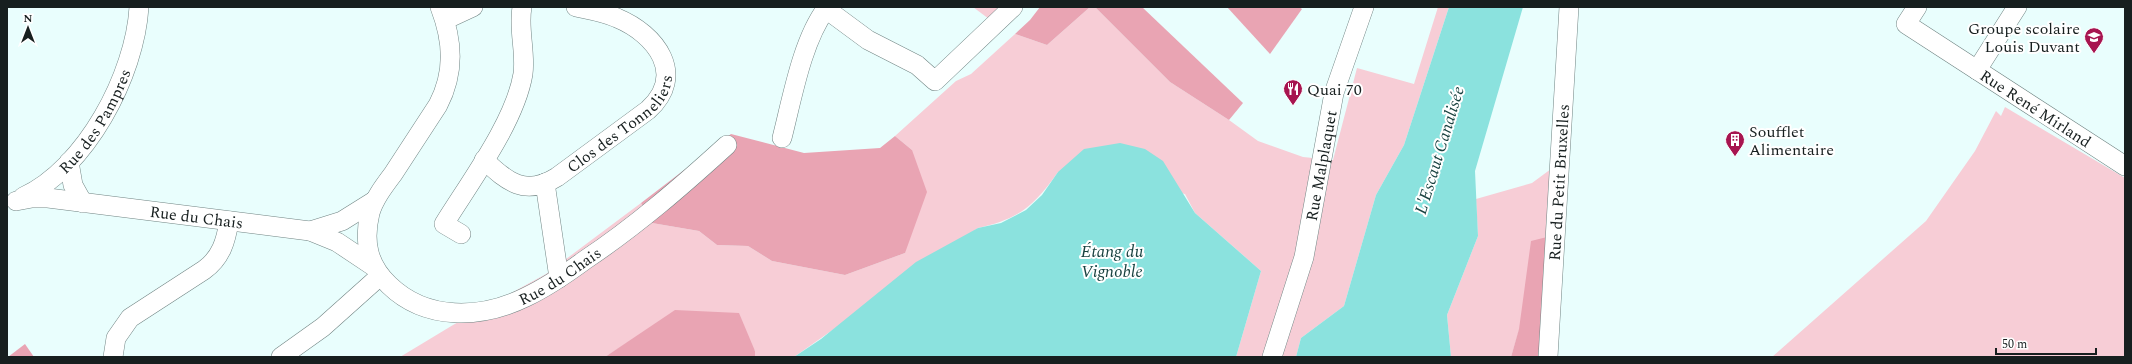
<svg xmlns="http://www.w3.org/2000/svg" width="2132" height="364" font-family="Spectral,serif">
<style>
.green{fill:#f7cdd6}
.forest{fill:#e9a4b3}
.water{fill:#8be2de}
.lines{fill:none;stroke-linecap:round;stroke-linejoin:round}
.minor-casing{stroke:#708483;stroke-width:20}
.minor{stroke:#fff;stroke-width:19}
.labels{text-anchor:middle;stroke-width:4;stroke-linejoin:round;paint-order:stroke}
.poi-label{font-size:16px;fill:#171f1f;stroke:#fff;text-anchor:start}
.street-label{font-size:16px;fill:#171f1f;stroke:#fff}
.water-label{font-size:17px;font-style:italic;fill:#194240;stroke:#fff}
</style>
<rect width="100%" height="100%" fill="#e9fefd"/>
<g class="green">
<path d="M 973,7 L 1003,7 L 993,22 Z"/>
<path d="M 1090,7 L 1095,7 L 1170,82 L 1229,120 L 1258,141 L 1303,157 L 1333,160 L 1357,68 L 1414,84 L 1438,7 L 1449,7 L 1404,145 L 1376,195 L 1344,306 L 1301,338 L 1296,357 L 1236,357 L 1261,271 L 1195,213 L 1185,194 L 1058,172 C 1034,206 1019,219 978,228 L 794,357 L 755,357 L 755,350 L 635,338 L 605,357 L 400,357 L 453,325 L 546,274 L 641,203 L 652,223 L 699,231 L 717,245 L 748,246 L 772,261 L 845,275 L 905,253 L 912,150 L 895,136 L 956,81 L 971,74 L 1015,34 L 1047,45 Z"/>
<path d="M 2005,107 L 2125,178 L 2125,357 L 1772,357 L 1926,221 L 1975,151 L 1996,111 L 2001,116 Z"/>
<path d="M 1551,169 L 1547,237 L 1511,357 L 1451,357 L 1447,315 L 1478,236 L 1476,199 L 1532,183 Z"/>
</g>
<g class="forest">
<path d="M 1040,7 L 1090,7 L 1047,45 L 1015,34 L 1030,20 Z"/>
<path d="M 1095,7 L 1142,7 L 1243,103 L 1229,120 L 1170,82 Z"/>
<path d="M 1227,7 L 1299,7 L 1302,9 L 1270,54 Z"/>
<path d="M 731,134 L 804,153 L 880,148 L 895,136 L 912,150 L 927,192 L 905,253 L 845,275 L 772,261 L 748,246 L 717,245 L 699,231 L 652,223 L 641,203 Z"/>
<path d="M 1547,237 L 1540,357 L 1511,357 L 1519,329 L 1531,241 Z"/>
<path d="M 675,310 L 739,313 L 755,351 L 755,357 L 605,357 Z"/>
<path d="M 25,344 L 34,357 L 8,357 Z"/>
</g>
<g class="water">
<path d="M 1449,7 L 1523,7 L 1475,171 L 1478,236 L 1447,315 L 1451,357 L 1296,357 L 1301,338 L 1344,306 L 1376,195 L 1404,145 Z"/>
<path d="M 1120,143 L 1145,149 L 1163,161 L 1195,213 L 1261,271 L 1236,357 L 794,357 L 821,339 L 916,262 L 978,228 L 1001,223 L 1026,210 L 1042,195 L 1058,172 L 1084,149 Z"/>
</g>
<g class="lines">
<g class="minor-casing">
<g id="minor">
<path id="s1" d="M 440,7 C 453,41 455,72 438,105 C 423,128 408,151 393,174 C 384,186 374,199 370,213 C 363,242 368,265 389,285 C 426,321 481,319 526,297 C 547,287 566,274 585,260 C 636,226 682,186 727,145"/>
<path id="s2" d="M 1917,7 L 1906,24 L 2125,166"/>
<path d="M 826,9 L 868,40 L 917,65 L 935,81 L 1013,7"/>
<path d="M 445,20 L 473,7"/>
<path d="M 1977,70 L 2017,7"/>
<path d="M 782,138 C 792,99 802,41 826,9 L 824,7"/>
<path id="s3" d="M 484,160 C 508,182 525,197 557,177 L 648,110 C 687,75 656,34 617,18 C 604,12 590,10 576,7"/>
<path d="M 69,162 L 73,185 L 83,203"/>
<path d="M 545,183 L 559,278"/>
<path id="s4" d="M 23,197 C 86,168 135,75 139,7"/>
<path id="s5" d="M 16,201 L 32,198 L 48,198 L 310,231 L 337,242 L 373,266"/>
<path d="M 310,231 L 342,221 L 374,201"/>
<path d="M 461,234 L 444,224 C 470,182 515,122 523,74 C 526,52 518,29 522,7"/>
<path d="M 113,357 L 116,338 L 130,318 L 204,270 C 221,258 226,241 229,221"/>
<path d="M 281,357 L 323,327 L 380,276"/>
<path id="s6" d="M 1272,357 L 1304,257 L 1334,93 L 1364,7"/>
<path id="s7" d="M 1548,357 L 1569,7"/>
</g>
</g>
<use href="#minor" class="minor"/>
</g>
<defs>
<g id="school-pin" transform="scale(1)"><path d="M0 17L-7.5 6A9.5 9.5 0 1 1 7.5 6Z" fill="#a71550" stroke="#fff"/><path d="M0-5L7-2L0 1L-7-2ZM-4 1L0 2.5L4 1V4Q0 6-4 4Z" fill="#fff"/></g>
<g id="restaurant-pin" transform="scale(1)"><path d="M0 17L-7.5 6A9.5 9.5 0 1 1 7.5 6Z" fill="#a71550" stroke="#fff"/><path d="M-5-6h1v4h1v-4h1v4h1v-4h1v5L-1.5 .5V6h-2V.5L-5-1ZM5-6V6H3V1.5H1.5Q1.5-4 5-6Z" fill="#fff"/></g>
<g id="building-pin" transform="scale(1)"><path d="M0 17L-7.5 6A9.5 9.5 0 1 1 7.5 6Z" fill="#a71550" stroke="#fff"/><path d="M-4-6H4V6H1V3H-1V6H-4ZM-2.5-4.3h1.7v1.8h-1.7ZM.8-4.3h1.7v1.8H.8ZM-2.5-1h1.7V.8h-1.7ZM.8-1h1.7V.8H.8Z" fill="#fff"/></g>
</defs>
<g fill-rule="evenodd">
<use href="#school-pin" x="2094" y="37"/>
<use href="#restaurant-pin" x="1293" y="89"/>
<use href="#building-pin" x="1735" y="140"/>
</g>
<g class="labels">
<g class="poi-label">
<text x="2080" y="34" text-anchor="end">Groupe scolaire<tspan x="2080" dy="18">Louis Duvant</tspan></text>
<text x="1307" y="95">Quai 70</text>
<text x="1749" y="137">Soufflet<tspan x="1749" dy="18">Alimentaire</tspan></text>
</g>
<g class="street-label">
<text dy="6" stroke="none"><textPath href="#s2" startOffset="175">Rue René Mirland</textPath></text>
<text dy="6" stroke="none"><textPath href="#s4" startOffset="107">Rue des Pampres</textPath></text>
<text dy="6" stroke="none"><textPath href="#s3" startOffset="167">Clos des Tonneliers</textPath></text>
<text dy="6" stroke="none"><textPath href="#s6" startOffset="198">Rue Malplaquet</textPath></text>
<text dy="6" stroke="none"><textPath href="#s7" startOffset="175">Rue du Petit Bruxelles</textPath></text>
<text dy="6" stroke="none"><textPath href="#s5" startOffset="182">Rue du Chais</textPath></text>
<text dy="6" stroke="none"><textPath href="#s1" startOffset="494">Rue du Chais</textPath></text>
</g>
<g class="water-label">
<text transform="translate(1439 150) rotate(-73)" y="6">L'Escaut Canalisée</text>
<text x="1112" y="257">Étang du<tspan x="1112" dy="20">Vignoble</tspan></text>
</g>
</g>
<rect width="2132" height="364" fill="none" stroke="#171f1f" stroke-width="16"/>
<g transform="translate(28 28)" stroke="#ffffff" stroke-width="3" paint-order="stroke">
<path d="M0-3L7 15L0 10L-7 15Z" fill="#171f1f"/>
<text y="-6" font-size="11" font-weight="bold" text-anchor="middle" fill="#171f1f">N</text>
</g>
<path d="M1996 348v6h100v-6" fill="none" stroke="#171f1f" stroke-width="2"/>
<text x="2002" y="348" font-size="12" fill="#171f1f" stroke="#ffffff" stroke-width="3" paint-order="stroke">50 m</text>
</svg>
